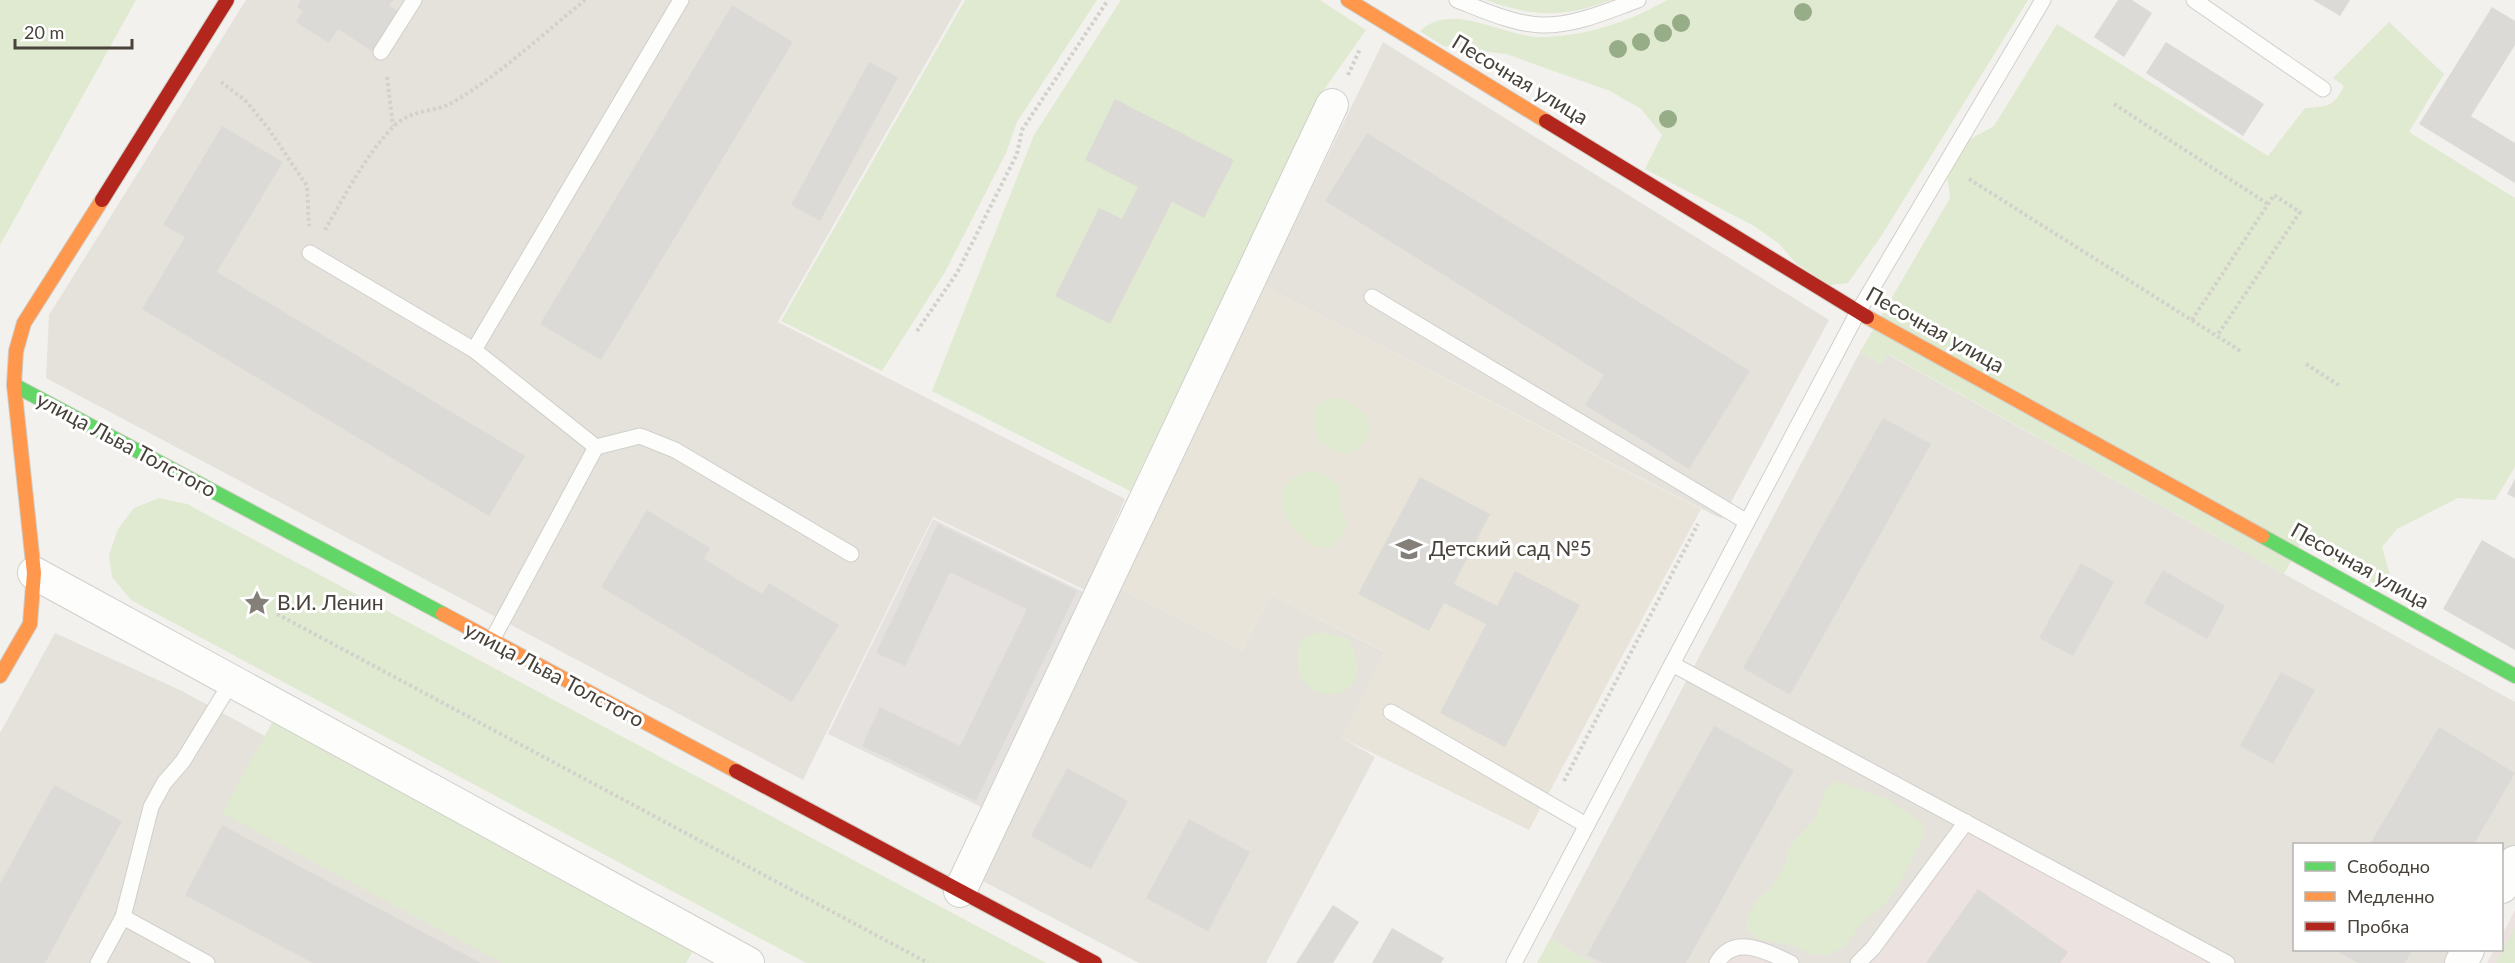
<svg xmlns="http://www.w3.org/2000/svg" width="2515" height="963" font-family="Lato,sans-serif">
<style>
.residential{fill:#e5e2dc}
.industrial{fill:#e4e1de}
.education{fill:#e8e4da}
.medical{fill:#ece2e0}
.green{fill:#e0ead1}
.building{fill:#dcdad6}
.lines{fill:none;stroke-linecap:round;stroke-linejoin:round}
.lane-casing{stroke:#d0cfcb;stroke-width:17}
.street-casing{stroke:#d0cfcb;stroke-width:34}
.fast-casing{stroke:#d0cec5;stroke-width:16}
.slow-casing{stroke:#d0cec5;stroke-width:16}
.jam-casing{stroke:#d0cec5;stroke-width:16}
.path{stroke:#d2d1cc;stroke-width:4;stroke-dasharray:3 3;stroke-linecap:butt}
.lane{stroke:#fdfdfc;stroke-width:15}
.street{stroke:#fdfdfc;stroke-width:32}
.fast{stroke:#63d668;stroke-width:14}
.slow{stroke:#ff974d;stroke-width:14}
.jam{stroke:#b3261e;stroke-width:14}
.tree{fill:#96ad87}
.labels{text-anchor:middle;stroke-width:6;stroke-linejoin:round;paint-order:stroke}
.street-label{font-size:21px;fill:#48423a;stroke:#fff}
.poi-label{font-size:21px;fill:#48423a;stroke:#fff;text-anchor:start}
</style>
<rect width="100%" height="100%" fill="#f2f1ee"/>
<g class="residential">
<path d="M 246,0 L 962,0 L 778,322 L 1125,499 L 1085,590 L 933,517 L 803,780 L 46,378 L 49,315 Z"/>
<path d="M 1383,42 L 1829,320 L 1722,519 L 1264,286 Z"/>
<path d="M 1860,352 L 1881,364 L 1887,354 L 2515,702 L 2515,862 L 2502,887 L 2502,844 L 2294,844 L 2294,950 L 2468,950 L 2461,963 L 1592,963 L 1550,939 Z"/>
<path d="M 1120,589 L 1242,650 L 1271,595 L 1385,652 L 1342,738 L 1375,757 L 1266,963 L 1139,963 L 979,879 Z"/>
<path d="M 55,633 L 182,691 L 681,963 L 0,963 L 0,733 Z"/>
</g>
<path class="industrial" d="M 933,519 L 1084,592 L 981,807 L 828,734 Z"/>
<path class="education" d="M 1264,286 L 1701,509 L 1529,830 L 1342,738 L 1384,651 L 1271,595 L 1242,650 L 1120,589 Z"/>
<g class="medical">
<path d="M 1966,822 L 2227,963 L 1858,963 Z"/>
<path d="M 2515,910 L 2515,963 L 2487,963 L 2494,950 L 2502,950 L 2502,935 Z"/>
<path d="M 1733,948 L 1791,963 L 1717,963 Z"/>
</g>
<g class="green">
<path d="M 0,0 L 136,0 L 0,245 Z"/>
<path d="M 965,0 L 1097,0 L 1017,122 L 1006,153 L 945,272 L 882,371 L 781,321 Z"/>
<path d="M 1121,0 L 1320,0 L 1366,30 L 1321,94 L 1130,491 L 932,391 L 1034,135 Z"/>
<path d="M 1486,0 L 1611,0 C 1565,18 1533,17 1486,0 Z"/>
<path d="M 1667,0 L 2028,0 L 1880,238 L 1848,283 L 1830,285 L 1797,264 L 1778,243 L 1754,226 L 1645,169 L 1662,135 L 1641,109 L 1610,91 L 1506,54 L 1443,46 L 1420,31 C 1452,0 1504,38 1542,37 C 1586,36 1629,22 1667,0 Z"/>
<path d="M 2389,22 L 2444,74 L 2409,132 L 2515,198 L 2515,467 L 2495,500 L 2458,498 L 2397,529 L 2382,547 L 2393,585 L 2386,590 L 2301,543 L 2284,574 L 1888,354 L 1881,364 L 1860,352 L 1950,198 L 1947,173 L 1963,143 L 1994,126 L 2057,24 L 2268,156 L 2305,108 C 2328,106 2333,108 2344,86 L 2333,78 Z"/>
<path d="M 1335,397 C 1372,404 1384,442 1345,455 C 1318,445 1306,434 1317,405 Z"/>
<path d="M 1309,471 L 1325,474 L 1340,486 L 1341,509 L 1348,523 L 1341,537 L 1332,546 C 1328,547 1322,548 1318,547 C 1294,538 1266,500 1291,479 C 1296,476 1304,474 1309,471 Z"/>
<path d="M 159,498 L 187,504 L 1046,963 L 806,963 L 131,600 L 112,577 L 109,555 L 118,529 L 134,508 Z"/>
<path d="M 1320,632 L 1347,638 C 1392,709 1276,717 1301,639 Z"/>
<path d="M 273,721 L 693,951 L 686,963 L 502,963 L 222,813 Z"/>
<path d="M 1838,781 L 1889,800 L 1923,823 L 1924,836 L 1899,884 L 1886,903 L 1863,922 L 1845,946 L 1830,954 L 1813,955 L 1791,945 L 1758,939 L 1747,930 L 1747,917 L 1760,897 L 1771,889 L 1786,862 L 1789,847 L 1815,819 L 1826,789 Z"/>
<path d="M 2515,927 L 2515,963 L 2496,963 Z"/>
<path d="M 1550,939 L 1592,963 L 1537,963 Z"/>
</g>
<g class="building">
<path d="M 301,0 L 393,0 L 389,6 L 398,11 L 372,51 L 338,29 L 329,43 L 296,22 L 303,11 L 297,7 Z"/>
<path d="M 2118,0 L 2132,0 L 2152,13 L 2124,57 L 2094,37 Z"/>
<path d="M 2313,0 L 2350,0 L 2340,16 Z"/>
<path d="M 732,5 L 793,42 L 601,360 L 540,324 Z"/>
<path d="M 2492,7 L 2515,21 L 2515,45 L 2471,116 L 2515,143 L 2515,183 L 2419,124 Z"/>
<path d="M 2166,42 L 2264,104 L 2243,136 L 2146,73 Z"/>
<path d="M 869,62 L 898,77 L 820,221 L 791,205 Z"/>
<path d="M 1115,99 L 1234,160 L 1204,218 L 1172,202 L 1110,324 L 1055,296 L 1099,208 L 1122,219 L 1138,187 L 1085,160 Z"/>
<path d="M 222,126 L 283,162 L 217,272 L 525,456 L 489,516 L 142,309 L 185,237 L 163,225 Z"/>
<path d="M 1367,133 L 1750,371 L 1689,469 L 1585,405 L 1604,375 L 1325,201 Z"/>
<path d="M 1883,418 L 1931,444 L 1790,695 L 1743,668 Z"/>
<path d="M 1420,477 L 1490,514 L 1454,584 L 1497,606 L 1515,571 L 1580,605 L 1505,747 L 1440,713 L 1486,624 L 1444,603 L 1429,631 L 1358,594 Z"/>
<path d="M 2515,479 L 2515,498 L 2507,494 Z"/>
<path d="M 647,510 L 710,548 L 704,559 L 762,594 L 769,583 L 839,625 L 792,702 L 601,587 Z"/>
<path d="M 938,524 L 1077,591 L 976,801 L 862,746 L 880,707 L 960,746 L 1027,609 L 950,572 L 905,666 L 876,653 Z"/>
<path d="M 2482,540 L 2515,559 L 2515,650 L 2443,609 Z"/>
<path d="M 2081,563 L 2114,582 L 2073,656 L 2039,638 Z"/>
<path d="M 2163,570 L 2225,606 L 2207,639 L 2144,603 Z"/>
<path d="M 2281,672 L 2315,690 L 2273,764 L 2240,746 Z"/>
<path d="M 1714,726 L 1794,770 L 1686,963 L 1603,963 L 1587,955 Z"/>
<path d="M 2439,727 L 2515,773 L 2474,844 L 2370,844 Z"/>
<path d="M 1067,768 L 1128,801 L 1091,869 L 1031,836 Z"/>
<path d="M 54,785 L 122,821 L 45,963 L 0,963 L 0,884 Z"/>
<path d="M 1189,819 L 1250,852 L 1208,931 L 1146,898 Z"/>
<path d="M 222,825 L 481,963 L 313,963 L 185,895 Z"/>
<path d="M 1978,889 L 2068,952 L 2060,963 L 1926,963 Z"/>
<path d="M 1333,905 L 1359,922 L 1333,963 L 1296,963 Z"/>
<path d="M 1392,928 L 1444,958 L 1441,963 L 1372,963 Z"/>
<path d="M 2335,950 L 2412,950 L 2405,963 L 2358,963 Z"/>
</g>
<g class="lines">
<g class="lane-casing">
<g id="lane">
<path d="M 1457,0 C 1483,10 1513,24 1541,25 C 1575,26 1607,11 1638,0"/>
<path d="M 2194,0 L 2323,89"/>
<path d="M 381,52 L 414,0"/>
<path d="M 310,253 L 474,350 L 596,447 L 640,436 L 675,450 L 851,554"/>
<path d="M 1372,297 L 1747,522"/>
<path d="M 474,350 L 681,0"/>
<path d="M 491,642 L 596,447"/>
<path d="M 1672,664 L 2227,963"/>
<path d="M 1391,712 L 1586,825"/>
<path d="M 123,917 L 207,963"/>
<path d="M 98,963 L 123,917 L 151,807 L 164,783 L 183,761 L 232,681"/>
<path d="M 1514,963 L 1858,312 L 2043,0"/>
<path d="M 1717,963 C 1734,933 1768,952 1791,963"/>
<path d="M 1858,963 L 1873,948 L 1966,822"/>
</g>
</g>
<g class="street-casing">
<g id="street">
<path d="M 34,573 L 748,963"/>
<path d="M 2502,887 L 2515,862"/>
<path d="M 960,891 L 1332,105"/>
<path d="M 2461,963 L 2468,950"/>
</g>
</g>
<g class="fast-casing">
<g id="fast">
<path d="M 14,385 L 443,614"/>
<path d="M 2262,536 L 2515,676"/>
</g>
</g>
<g class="slow-casing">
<g id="slow">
<path d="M 1348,0 L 1546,121"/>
<path d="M 1867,317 L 2262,536"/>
<path d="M 443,614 L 736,771"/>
<path d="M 0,676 L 30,624 L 34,573 L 14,385 L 16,351 L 24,323 L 102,200"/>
</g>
</g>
<g class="jam-casing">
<g id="jam">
<path d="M 1546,121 L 1867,317"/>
<path d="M 102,200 L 227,0"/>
<path d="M 736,771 L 1095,963"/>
</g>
</g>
<g class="path">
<path d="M 1348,75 L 1360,49"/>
<path d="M 387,77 L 393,126"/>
<path d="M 221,82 L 245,100 L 268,128 L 307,186 L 309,226"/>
<path d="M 2114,104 L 2268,204"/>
<path d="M 1969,179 L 2242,352"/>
<path d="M 325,230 C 345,195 365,156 393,127 C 413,107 435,114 455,101 C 502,73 543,34 585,0"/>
<path d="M 2192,320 L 2274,195 L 2300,212 L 2217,336"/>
<path d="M 917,331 L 957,273 L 1017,154 L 1022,130 L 1108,0"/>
<path d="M 2306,364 L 2340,386"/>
<path d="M 277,614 L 928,963"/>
<path d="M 1564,781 L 1698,524"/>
</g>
<use href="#lane" class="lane"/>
<use href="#street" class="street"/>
<use href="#fast" class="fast"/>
<use href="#slow" class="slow"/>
<use href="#jam" class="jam"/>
</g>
<g class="tree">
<circle cx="1803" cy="12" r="9"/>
<circle cx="1681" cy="23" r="9"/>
<circle cx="1663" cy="33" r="9"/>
<circle cx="1641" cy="42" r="9"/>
<circle cx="1618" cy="49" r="9"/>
<circle cx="1668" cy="119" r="9"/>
</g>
<defs>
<g id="school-bare" transform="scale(2.07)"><path d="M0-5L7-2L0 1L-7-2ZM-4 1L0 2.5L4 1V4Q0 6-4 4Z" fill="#847f79" stroke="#fff" stroke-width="2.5" paint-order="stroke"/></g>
<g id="sight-bare" transform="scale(2.07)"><path d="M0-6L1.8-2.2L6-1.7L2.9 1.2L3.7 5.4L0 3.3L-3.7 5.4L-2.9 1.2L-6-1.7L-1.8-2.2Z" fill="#847f79" stroke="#fff" stroke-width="2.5" paint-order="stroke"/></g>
</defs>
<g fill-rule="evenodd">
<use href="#school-bare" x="1409" y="549"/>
<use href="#sight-bare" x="257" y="603"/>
</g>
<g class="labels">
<g class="street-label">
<text transform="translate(1520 80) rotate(31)" y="7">Песочная улица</text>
<text transform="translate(1935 330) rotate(29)" y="7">Песочная улица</text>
<text transform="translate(126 445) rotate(28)" y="7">улица Льва Толстого</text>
<text transform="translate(2360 566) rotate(29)" y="7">Песочная улица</text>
<text transform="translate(554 675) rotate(28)" y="7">улица Льва Толстого</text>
</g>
<g class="poi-label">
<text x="1429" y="556">Детский сад №5</text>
<text x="277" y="610">В.И. Ленин</text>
</g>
</g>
<rect x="2293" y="843" width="210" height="108" fill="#ffffff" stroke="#b6b3b0" stroke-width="1.5"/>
<rect x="2305" y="862" width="30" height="9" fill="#63d668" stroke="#b6b3b0" stroke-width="1.5"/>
<text x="2347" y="873" font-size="18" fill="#48423a">Свободно</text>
<rect x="2305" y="892" width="30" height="9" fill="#ff974d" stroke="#b6b3b0" stroke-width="1.5"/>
<text x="2347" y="903" font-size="18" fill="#48423a">Медленно</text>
<rect x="2305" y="922" width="30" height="9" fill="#b3261e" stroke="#b6b3b0" stroke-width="1.5"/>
<text x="2347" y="933" font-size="18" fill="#48423a">Пробка</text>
<path d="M15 39v9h117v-9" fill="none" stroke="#48423a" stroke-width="3"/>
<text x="24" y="39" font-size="18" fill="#48423a" stroke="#ffffff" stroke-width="4.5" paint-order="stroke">20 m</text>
</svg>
